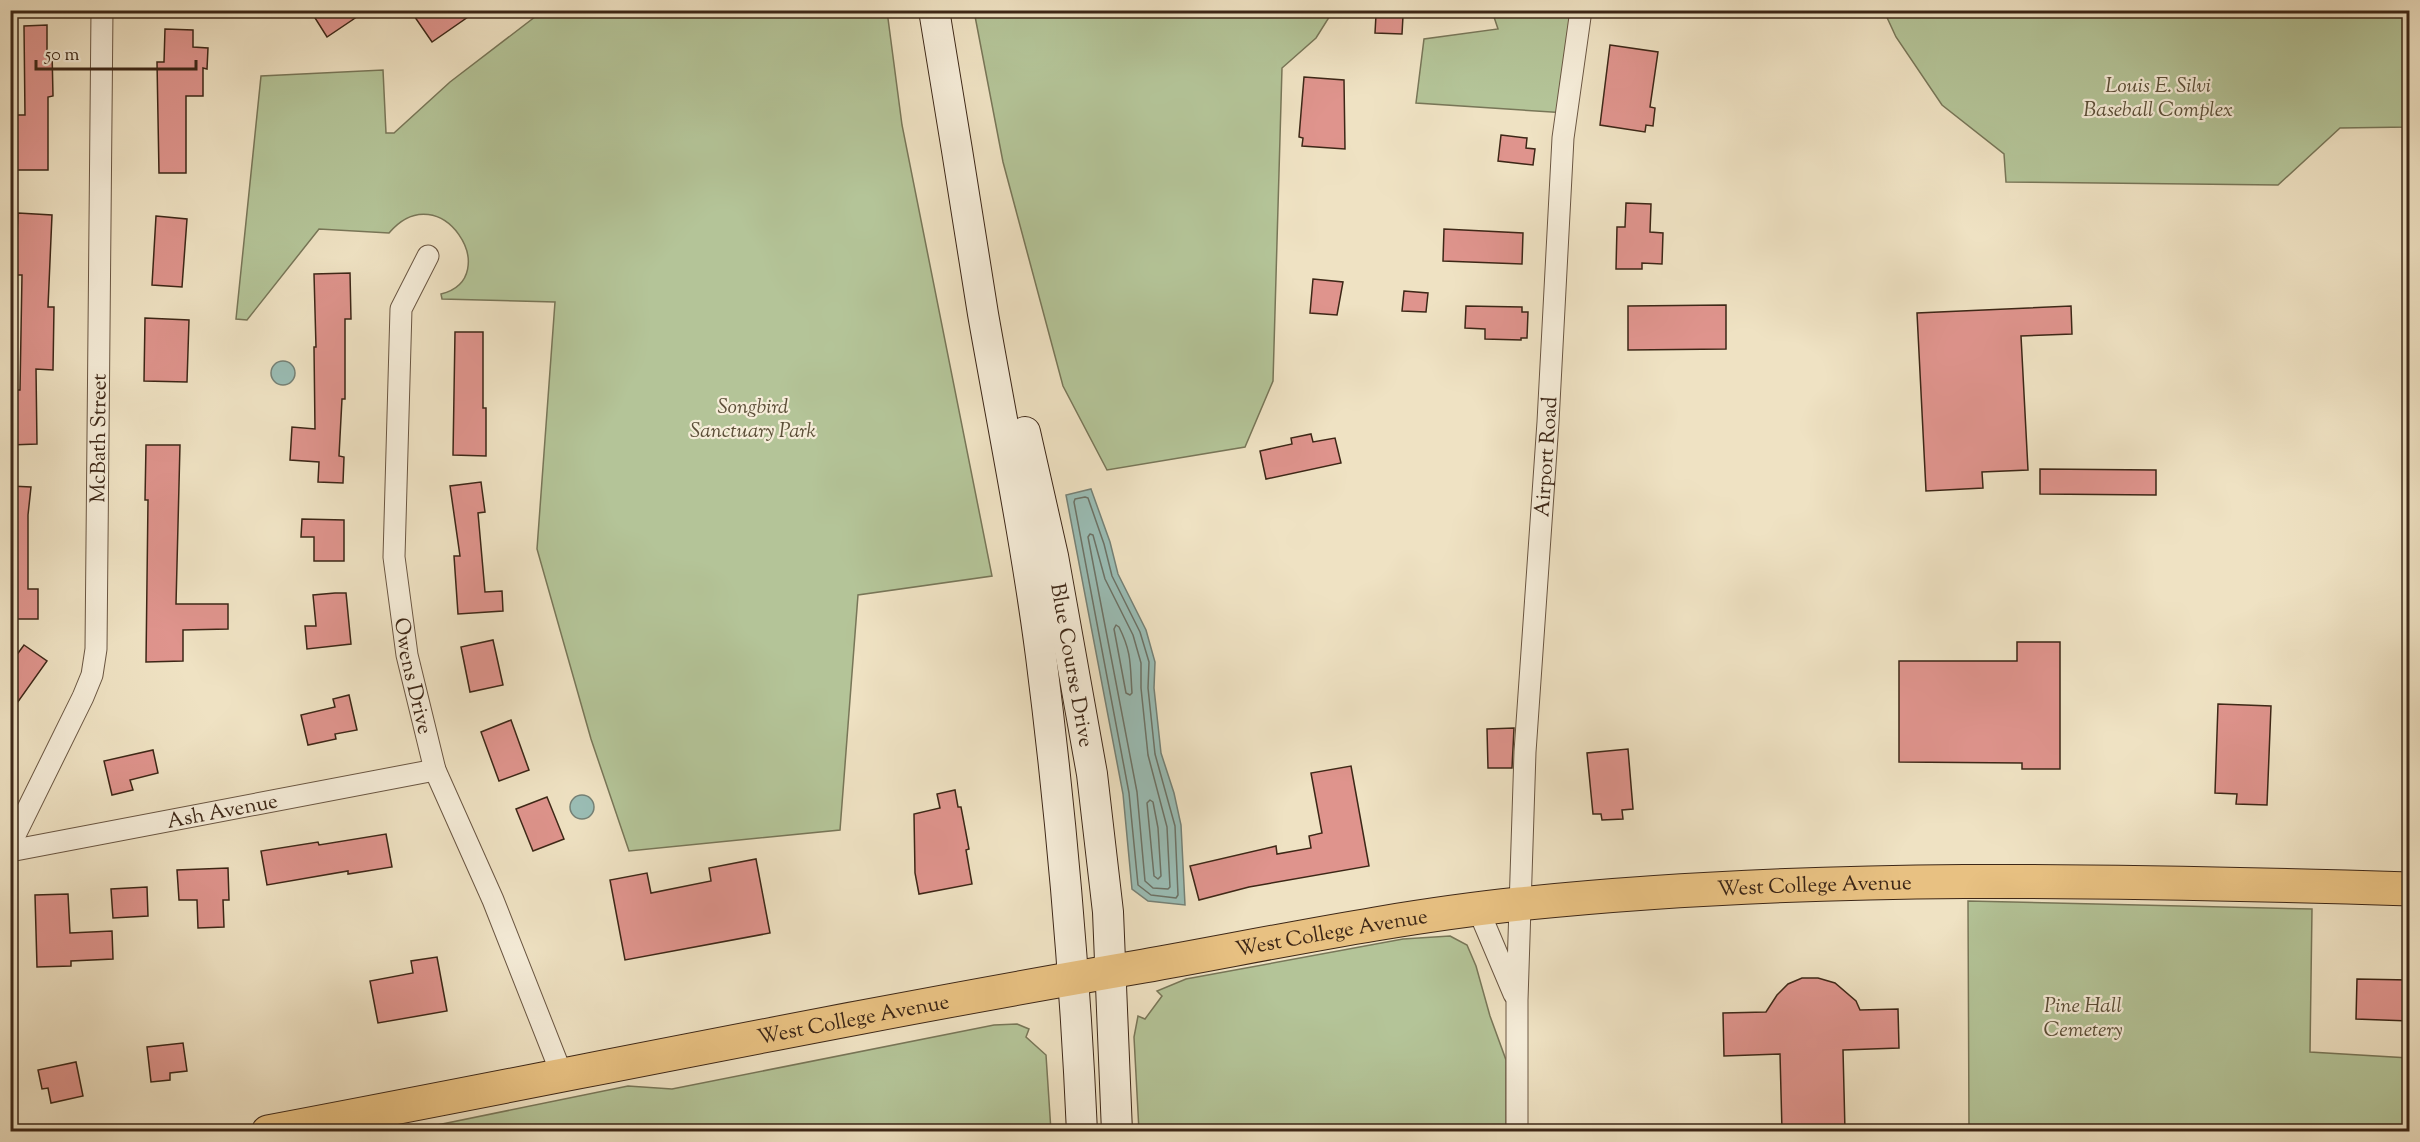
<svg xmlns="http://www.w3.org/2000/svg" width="2420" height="1142" font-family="'Sorts Mill Goudy',serif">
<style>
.green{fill:#b4c498;stroke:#787658;stroke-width:1.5}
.water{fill:#9abdb5;stroke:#758176;stroke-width:1.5}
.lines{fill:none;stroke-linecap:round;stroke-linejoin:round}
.shore{stroke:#6c7266;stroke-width:1.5}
.building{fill:#df948d;stroke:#3d2717;stroke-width:1.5}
.street-casing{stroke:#6a5642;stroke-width:23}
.secondary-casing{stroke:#3d2717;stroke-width:32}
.primary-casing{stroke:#3d2717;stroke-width:35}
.street{stroke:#f5ecd8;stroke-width:21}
.secondary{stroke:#f5ecd8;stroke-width:30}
.primary{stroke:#e8c182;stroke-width:33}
.labels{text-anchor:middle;stroke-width:4.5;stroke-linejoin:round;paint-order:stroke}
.park-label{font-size:21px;font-style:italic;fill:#5b4e37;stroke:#f5ecd8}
.street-label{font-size:21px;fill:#3d2717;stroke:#f5ecd8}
</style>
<rect width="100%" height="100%" fill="#efe2c3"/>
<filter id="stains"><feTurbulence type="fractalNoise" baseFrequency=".00333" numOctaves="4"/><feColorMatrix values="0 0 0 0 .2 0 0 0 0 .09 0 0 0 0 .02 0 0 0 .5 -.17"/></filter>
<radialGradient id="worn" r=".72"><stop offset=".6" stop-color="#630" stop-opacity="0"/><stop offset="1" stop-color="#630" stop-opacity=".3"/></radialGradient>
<g class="green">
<path d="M 544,10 L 887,11 L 902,125 L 992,576 L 858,595 L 840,830 L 629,851 L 591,739 L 537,549 L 555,302 L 442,299 L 441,294 C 506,278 441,172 389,233 L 319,229 L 247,320 L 236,319 L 261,76 L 383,70 L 386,133 L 394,133 L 450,82 Z"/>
<path d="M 974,11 L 1333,11 L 1316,38 L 1282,68 L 1273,381 L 1245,447 L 1107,470 L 1063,386 L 1003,162 Z"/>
<path d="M 1492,11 L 1583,11 L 1567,113 L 1416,103 L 1424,39 L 1498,29 Z"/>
<path d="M 1884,11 L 2409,11 L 2409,127 L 2340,128 L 2278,185 L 2006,182 L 2004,154 L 1942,105 L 1896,37 Z"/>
<path d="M 1968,901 L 2312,909 L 2310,1052 L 2409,1058 L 2409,1131 L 1969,1131 Z"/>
<path d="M 1450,936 L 1467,945 L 1476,966 L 1490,1016 L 1506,1060 L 1506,1131 L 1139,1131 L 1134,1037 L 1138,1016 L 1145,1019 L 1162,996 L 1157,991 L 1186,979 L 1403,939 Z"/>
<path d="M 1017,1024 L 1029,1029 L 1026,1037 L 1046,1055 L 1051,1131 L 408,1131 L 628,1086 L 672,1089 L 994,1025 Z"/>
</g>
<g class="water">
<circle cx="283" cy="373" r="12"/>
<path d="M 1091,489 L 1110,542 L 1118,574 L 1146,630 L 1155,662 L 1154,688 L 1161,753 L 1174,793 L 1181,825 L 1185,905 L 1148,901 L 1132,889 L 1123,794 L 1066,495 Z"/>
<circle cx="582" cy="807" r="12"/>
</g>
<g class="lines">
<g class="shore">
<path d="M 1085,497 L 1088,498 L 1104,544 L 1112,576 L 1140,632 L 1149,662 L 1148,688 L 1155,754 L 1175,826 L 1178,895 L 1176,898 L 1151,895 L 1138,885 L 1129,793 L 1074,502 L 1075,499 Z"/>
<path d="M 1090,534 L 1093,535 L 1105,579 L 1133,635 L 1141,663 L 1141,688 L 1148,755 L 1167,827 L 1170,887 L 1168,889 L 1153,888 L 1145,881 L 1137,792 L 1088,537 Z"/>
<path d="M 1116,625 L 1119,627 C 1132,653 1130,665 1132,693 L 1130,695 L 1126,693 L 1114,629 Z"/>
<path d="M 1150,800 L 1153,802 L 1158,828 L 1161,876 L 1158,879 L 1154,876 L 1147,803 Z"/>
</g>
</g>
<g class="building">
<path d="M 310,10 L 367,10 L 327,37 Z"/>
<path d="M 410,10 L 478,10 L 432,42 Z"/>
<path d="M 1376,15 L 1403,16 L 1402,34 L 1375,33 Z"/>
<path d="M 47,25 L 47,51 L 52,51 L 53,96 L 48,97 L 48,170 L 16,170 L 17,115 L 25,115 L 24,26 Z"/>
<path d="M 165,29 L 193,30 L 193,47 L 208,48 L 207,69 L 203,68 L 203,96 L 186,96 L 186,173 L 159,173 L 157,62 L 164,62 Z"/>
<path d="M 1610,45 L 1658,52 L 1650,107 L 1655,108 L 1653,126 L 1646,125 L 1645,132 L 1600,125 Z"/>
<path d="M 1304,77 L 1344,80 L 1345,149 L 1302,146 L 1303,138 L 1299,137 Z"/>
<path d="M 1501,135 L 1527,138 L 1526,148 L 1535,149 L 1533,165 L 1498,161 Z"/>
<path d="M 1626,203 L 1651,204 L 1650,232 L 1663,233 L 1662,264 L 1642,263 L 1642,269 L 1616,269 L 1617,227 L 1625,227 Z"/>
<path d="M 18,213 L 52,215 L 48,307 L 54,307 L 53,370 L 36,369 L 37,444 L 10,445 L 10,390 L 20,390 L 22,275 L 15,275 Z"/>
<path d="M 156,216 L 187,219 L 182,287 L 152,285 Z"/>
<path d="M 1444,229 L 1523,233 L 1522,264 L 1443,261 Z"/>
<path d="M 350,273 L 351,319 L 345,319 L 345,399 L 342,399 L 339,456 L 344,457 L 343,483 L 318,482 L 319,462 L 290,460 L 292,427 L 315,429 L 314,347 L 316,347 L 314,274 Z"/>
<path d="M 1313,279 L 1343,282 L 1337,315 L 1310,313 Z"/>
<path d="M 1404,291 L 1428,293 L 1426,312 L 1402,311 Z"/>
<path d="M 1726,305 L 1726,349 L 1628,350 L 1628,306 Z"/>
<path d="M 1466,306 L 1522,307 L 1522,312 L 1528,312 L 1527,338 L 1521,338 L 1521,340 L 1485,339 L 1485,329 L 1465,328 Z"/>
<path d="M 2071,306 L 2072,334 L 2021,336 L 2028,470 L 1982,472 L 1983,488 L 1926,491 L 1917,313 Z"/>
<path d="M 145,318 L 189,320 L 187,382 L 144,381 Z"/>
<path d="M 455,332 L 483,332 L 483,408 L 486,408 L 486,456 L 453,455 Z"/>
<path d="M 1311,434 L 1313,442 L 1335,438 L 1341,463 L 1266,479 L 1260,451 L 1292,444 L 1291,438 Z"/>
<path d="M 146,445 L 180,445 L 176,604 L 228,604 L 228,629 L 183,630 L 183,661 L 146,662 L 148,500 L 145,500 Z"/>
<path d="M 2040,469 L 2156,470 L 2156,495 L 2040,494 Z"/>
<path d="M 481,482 L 485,512 L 478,513 L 485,592 L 502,591 L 503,611 L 458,614 L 454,556 L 460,556 L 450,486 Z"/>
<path d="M 10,486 L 31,487 L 28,515 L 28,589 L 38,589 L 38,619 L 10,619 Z"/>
<path d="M 302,519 L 344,520 L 344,561 L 314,561 L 314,537 L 301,537 Z"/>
<path d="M 335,593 L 346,593 L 351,644 L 307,649 L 305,626 L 316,626 L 313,595 Z"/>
<path d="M 493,640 L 503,685 L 470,692 L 461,647 Z"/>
<path d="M 2017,642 L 2060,642 L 2060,769 L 2022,769 L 2022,763 L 1899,762 L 1899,661 L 2017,661 Z"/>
<path d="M 24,645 L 47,661 L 10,713 L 10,664 Z"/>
<path d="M 349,695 L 357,730 L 335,734 L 336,739 L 308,745 L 301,715 L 335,707 L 333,699 Z"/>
<path d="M 2218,704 L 2271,706 L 2267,805 L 2236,804 L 2237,794 L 2215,793 Z"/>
<path d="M 511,720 L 529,770 L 499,781 L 481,732 Z"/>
<path d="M 1514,728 L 1512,768 L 1488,768 L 1487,729 Z"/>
<path d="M 1628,749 L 1633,809 L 1622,810 L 1623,819 L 1602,820 L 1601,814 L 1593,814 L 1587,753 Z"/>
<path d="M 153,750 L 158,773 L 130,780 L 133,790 L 112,795 L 104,761 Z"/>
<path d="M 1351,766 L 1369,866 L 1249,887 L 1199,900 L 1190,866 L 1276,846 L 1277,854 L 1311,848 L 1309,836 L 1322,833 L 1311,773 Z"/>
<path d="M 955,790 L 958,807 L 961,807 L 969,849 L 966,850 L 972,884 L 919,894 L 915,873 L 914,814 L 940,808 L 937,794 Z"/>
<path d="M 547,797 L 564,839 L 533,851 L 516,809 Z"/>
<path d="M 386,834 L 392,867 L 348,874 L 348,871 L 267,885 L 261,851 L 318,842 L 319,845 Z"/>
<path d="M 756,859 L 770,933 L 625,960 L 610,880 L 647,873 L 651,893 L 711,881 L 709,868 Z"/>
<path d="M 228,868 L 229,900 L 223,900 L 224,927 L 198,928 L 197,900 L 179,900 L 177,870 Z"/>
<path d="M 147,887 L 148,916 L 113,918 L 111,889 Z"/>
<path d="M 68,894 L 70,933 L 112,931 L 113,959 L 71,961 L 71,966 L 37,967 L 35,895 Z"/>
<path d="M 437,957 L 447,1011 L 378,1023 L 370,981 L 413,973 L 411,961 Z"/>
<path d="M 1802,978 L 1818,978 L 1835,983 L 1856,1001 L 1860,1010 L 1898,1009 L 1899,1048 L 1843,1050 L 1845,1131 L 1782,1131 L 1780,1054 L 1724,1056 L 1723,1013 L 1766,1012 L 1777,995 L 1788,984 Z"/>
<path d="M 2357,979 L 2409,980 L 2409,1021 L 2356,1019 Z"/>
<path d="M 183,1043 L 187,1071 L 170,1073 L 170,1080 L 151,1082 L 147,1047 Z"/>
<path d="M 76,1062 L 83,1096 L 51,1103 L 48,1088 L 42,1089 L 38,1070 Z"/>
</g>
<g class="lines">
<g class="street-casing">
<g id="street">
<path id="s1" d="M 428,256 L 401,309 L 394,557 L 407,655 L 435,770 L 493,900 L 562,1075"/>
<path id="s2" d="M 10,845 L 83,697 L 92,675 L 96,649 L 102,10"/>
<path id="s3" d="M 10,851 L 435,770"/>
<path d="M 1478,909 L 1514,994"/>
<path id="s4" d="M 1517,1132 L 1517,1000 L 1525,752 L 1548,422 L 1563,138 L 1581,10"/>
</g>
</g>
<g class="secondary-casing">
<g id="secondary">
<path d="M 934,10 C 951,111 967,213 983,314 C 1003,428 1026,541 1041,656 C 1061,813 1075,973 1082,1132"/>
<path id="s5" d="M 1025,432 L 1053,556 L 1092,774 L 1108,912 L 1117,1132"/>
</g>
</g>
<g class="primary-casing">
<g id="primary">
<path id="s6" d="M 268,1132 C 560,1077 851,1016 1144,966 C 1267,944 1394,917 1519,904 C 1815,873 2113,880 2410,889"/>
</g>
</g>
<use href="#street" class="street"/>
<use href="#secondary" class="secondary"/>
<use href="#primary" class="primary"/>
</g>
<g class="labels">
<g class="park-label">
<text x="2158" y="92">Louis E. Silvi<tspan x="2158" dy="24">Baseball Complex</tspan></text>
<text x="753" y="413">Songbird<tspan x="753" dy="24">Sanctuary Park</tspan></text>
<text x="2083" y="1012">Pine Hall<tspan x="2083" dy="24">Cemetery</tspan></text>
</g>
<g class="street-label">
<text dy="7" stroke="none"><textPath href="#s2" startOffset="426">McBath Street</textPath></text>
<text dy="7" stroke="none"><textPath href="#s4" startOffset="676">Airport Road</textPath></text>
<text dy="7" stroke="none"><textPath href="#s5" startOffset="238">Blue Course Drive</textPath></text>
<text dy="7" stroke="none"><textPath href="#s1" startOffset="428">Owens Drive</textPath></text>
<text dy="7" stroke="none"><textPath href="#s3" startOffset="216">Ash Avenue</textPath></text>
<text dy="7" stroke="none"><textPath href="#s6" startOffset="1568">West College Avenue</textPath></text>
<text dy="7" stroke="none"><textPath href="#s6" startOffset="1082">West College Avenue</textPath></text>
<text dy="7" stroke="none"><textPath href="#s6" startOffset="596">West College Avenue</textPath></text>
</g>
</g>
<rect width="2420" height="1142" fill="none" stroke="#efe2c3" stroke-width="36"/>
<rect x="12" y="12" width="2396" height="1118" fill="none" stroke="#3d2717" stroke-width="3"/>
<rect x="18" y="18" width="2384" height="1106" fill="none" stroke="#3d2717" stroke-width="1.5"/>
<path d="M36 60v9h160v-9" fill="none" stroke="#3d2717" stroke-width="3"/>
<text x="45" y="60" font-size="18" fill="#3d2717" stroke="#f5ecd8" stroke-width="4.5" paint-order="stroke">50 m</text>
<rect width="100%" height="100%" filter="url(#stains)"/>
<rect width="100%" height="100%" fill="url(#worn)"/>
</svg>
